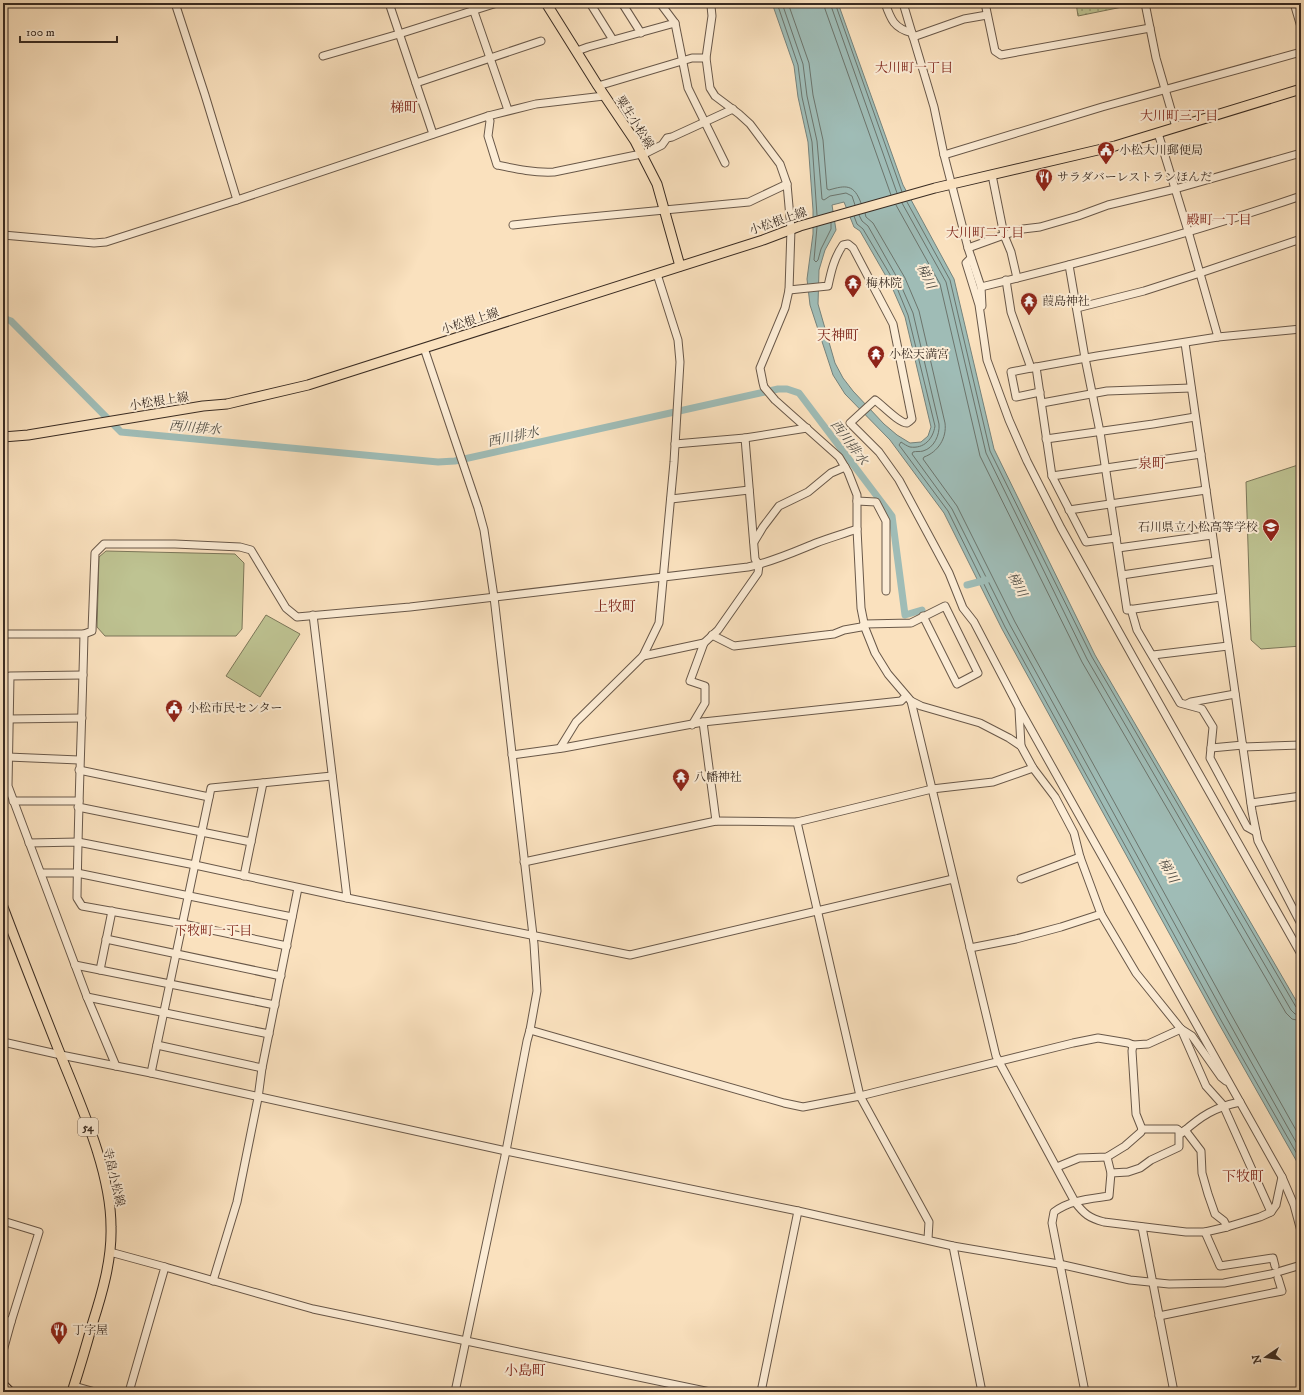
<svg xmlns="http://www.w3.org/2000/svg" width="1304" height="1395" font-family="'IM FELL DW Pica','Noto Serif JP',serif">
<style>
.park{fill:url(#park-dots);stroke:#7c775a}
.garden{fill:#bec392;stroke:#7c775a}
.water{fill:#9fbcb6;stroke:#76827b;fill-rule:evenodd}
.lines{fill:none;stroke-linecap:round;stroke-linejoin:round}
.shore{stroke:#6c746c;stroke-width:1}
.canal{stroke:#9fbcb6;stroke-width:7}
.minor-casing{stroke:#695849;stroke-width:9}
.major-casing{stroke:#392b22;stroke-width:11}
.minor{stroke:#fcecd5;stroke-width:7}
.major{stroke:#fae1be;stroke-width:9}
.labels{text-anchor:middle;stroke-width:4;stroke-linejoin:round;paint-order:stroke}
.shield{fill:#fcecd5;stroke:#746558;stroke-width:1}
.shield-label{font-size:11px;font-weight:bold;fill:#392b22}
.street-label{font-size:12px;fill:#392b22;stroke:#fcecd5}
.poi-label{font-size:12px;fill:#392b22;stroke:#fcecd5;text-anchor:start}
.neighbourhood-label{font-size:13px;fill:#7a1f14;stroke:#fcecd5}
.water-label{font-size:13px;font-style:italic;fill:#524f47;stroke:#fcecd5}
.quarter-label{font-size:14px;fill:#7a1f14;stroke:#fcecd5}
</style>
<defs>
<pattern id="park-dots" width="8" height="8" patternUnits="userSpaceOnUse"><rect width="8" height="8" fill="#bec392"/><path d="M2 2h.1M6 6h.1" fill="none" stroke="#9b9f77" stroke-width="1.8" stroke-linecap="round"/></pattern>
</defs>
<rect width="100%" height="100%" fill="#fae1be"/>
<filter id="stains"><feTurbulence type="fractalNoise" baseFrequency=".005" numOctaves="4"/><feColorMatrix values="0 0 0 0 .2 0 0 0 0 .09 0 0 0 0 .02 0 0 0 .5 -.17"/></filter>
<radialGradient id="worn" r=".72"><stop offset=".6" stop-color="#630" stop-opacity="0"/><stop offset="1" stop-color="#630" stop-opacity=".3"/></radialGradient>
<path class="park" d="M 1076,3 L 1137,3 L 1137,4 L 1078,16 Z"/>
<g class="garden">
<path d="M 1301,464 L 1301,646 L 1261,649 L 1251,640 L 1246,482 Z"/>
<path d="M 106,551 L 235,554 L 244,563 L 242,629 L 236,636 L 105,636 L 97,627 L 99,557 Z"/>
<path d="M 266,615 L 300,634 L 260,697 L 226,676 Z"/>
</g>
<path class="water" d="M 772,3 L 838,3 L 903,185 L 954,279 L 994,449 L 1095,655 L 1301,1009 L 1301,1169 L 1219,1024 L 1002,629 L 944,513 L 890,440 L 845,394 L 833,375 L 810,305 L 807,279 L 813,234 L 813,210 L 808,142 L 798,97 L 794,66 ZM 844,202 L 854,227 L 860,231 L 891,285 L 905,317 L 931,427 L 928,436 L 921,442 L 910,443 L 897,435 L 884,424 L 853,391 L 843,378 L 835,363 L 818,304 L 819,270 L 825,250 L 836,230 L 832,205 Z"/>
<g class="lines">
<g class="shore">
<path d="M 777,3 L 798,65 L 802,97 L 812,142 L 817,215"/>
<path d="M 782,3 L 803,64 L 807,96 L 817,141 L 822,199 L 824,200 L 830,196 L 846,193 L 852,196 L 855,205"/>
<path d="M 788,3 L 809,63 L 813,95 L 823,140 L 827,189 L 829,190 C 846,185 854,184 861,203"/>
<path d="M 824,3 L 825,9 L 891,195"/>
<path d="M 830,3 L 897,193"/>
<path d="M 835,3 L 902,192"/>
<path d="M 907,202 L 950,280 L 990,451 L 1092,657 L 1296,1007 L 1301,1010"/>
<path d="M 902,203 L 946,282 L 986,453 L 1087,659 L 1291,1010 L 1295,1014 L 1301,1015"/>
<path d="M 896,205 L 940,284 L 980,456 L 1082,662 L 1286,1013 L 1292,1019 L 1301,1021"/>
<path d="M 865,213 L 866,217 L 873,223 L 905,278 L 919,311 L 945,423 C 947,438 938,452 924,457 L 923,459 L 957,506 L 1015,622 L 1232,1016 L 1301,1139"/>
<path d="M 859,215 L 862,221 L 868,226 L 899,281 L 913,313 L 939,424 C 940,435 934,448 923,451 C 920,452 916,451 913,452 L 912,454 L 952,509 L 1010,625 L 1227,1019 L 1301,1151"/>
<path d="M 854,216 L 857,224 L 863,229 L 895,283 L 908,315 L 935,426 C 933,439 924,449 910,447 C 907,446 904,444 901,442 L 899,445 L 948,511 L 1005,627 L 1222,1022 L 1301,1161"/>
<path d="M 817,227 L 814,260 L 816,262 L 818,260 L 821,249 L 831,229 L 831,223"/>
</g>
<g class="canal">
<path d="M 3,318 L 11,321 L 121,432 L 438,462 L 455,461 L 778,389 L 787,389 L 799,393 L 892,516 L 905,615 L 922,610"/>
<path d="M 967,585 L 986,580"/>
</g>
<g class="minor-casing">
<g id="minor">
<path d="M 177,3 L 176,6 L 205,95 L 237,200"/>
<path d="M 389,3 L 433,134"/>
<path d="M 471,3 L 508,110"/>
<path d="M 590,3 L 613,40"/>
<path d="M 622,3 L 641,33"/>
<path d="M 709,3 L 711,6 L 712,16 L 706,58 L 710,88 L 715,96 L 739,114 L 750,124 L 780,164 L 787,184 L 791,229 L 789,290 L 785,308 L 760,368 L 763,383 L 764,387 L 775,400 L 839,457 L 848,472 L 857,495 L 857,529 L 861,608 L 865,628 L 875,653 L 888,674 L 911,701 L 921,706 L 980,723 L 1009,738 L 1021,746 L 1033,768 L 1055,797 L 1074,833 L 1080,857 L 1101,914 L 1136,973 L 1181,1029 L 1206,1086 L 1223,1105 L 1271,1212"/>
<path d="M 885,3 C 891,20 894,28 912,33"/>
<path d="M 903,3 L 934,107 L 944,155 L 968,248 L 981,287 C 1088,261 1196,232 1301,196"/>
<path d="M 985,3 L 995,51 L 1001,55 L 1150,28"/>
<path d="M 1145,3 L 1156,58 L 1176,127"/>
<path d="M 1294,3 L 1301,27"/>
<path d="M 675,23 L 688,88 L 725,163"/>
<path d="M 913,37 L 964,19 L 987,15"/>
<path d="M 577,51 L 588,47 L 675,23 L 660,3"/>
<path d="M 323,56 L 399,34 L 497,3"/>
<path d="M 416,83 L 541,41"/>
<path d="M 598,86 L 692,58 L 706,58"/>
<path d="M 488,116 L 490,121 L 488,136 L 497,165 C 516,169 534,173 554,172 L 646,153 L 662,145 L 667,138 L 672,137 L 733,109"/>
<path d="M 1158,133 L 1188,231 L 1218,337"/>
<path d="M 944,155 L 1102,107 L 1301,52"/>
<path d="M 992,175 L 1004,235 L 1011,252 L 1017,278"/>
<path d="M 513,225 L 559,220 L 749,202 L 787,184"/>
<path d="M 3,235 L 94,243 L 106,242 L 237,200 L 488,116 L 536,104 L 604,96"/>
<path d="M 968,248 L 1004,235 L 1023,229 L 1040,227 L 1078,216 L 1108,205 L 1175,189 L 1301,153"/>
<path d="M 971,258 L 966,263 L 979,305 L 987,360 L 1009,420 L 1027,461 L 1061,528 L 1134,659 L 1301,954"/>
<path d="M 1069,265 L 1085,358 L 1100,432 L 1127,610 L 1221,597"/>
<path d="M 1006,280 L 1011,312 L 1031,368 L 1097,356 L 1218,337 L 1301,329"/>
<path d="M 981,287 L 982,306"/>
<path d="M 789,290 L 828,286 C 831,272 834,258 843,245 L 848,244 L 853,248 L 893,324 L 912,419 C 910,421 909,422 907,423 C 900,424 881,404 875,400 L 850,423 L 879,452 L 899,480 L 949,573 L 963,608 L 974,622 L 1019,708 L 1282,1177 L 1294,1205 L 1301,1231"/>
<path d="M 1077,308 L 1144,291 L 1200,273 L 1301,239"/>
<path d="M 1185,343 L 1252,811 L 1258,841 L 1301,924"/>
<path d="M 424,348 L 478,508 L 484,530 L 494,597 L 534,944 L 537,991 L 530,1030 L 527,1041 L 506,1151 L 455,1392"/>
<path d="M 1036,367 L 1052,476 L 1086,542 L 1116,538"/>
<path d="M 1031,368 L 1011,372 L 1016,397 L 1040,392"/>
<path d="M 1042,403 L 1107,391 L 1191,388"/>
<path d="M 745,438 L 807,428"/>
<path d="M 1046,439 L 1153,424 L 1195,417"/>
<path d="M 675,444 L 745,438 L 755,559 L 759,565 L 758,573 L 718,630 L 704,643 L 690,681 L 705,686 L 705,703 L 692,725"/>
<path d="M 1052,476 L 1201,454"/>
<path d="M 671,499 L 749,490"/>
<path d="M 857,501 L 876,502 L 886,521 L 886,591"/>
<path d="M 1069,510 L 1206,490"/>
<path d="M 754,542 L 763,527 L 779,506 L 808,492 L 831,473 L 845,467"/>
<path d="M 1118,548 L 1212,535"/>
<path d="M 1122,575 L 1216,561"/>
<path d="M 1131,609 L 1137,630 L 1180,703 L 1202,709 L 1213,727 L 1210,758 L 1247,827 L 1256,832"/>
<path d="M 3,634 L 84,634 L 92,631 L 95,553 L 104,544 L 175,544 L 240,547 L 251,550 L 286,608 L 297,617 L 410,607 L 748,567 C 772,562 794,552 816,543 C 829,538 843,534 857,529"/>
<path d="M 84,634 C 82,722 78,810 77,898 L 82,906 L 183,924 L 287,946"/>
<path d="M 712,635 L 734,646 L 834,634 L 844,630 L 861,627 L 865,624 L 911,623 L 945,606 L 978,673 L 957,684 L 923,616"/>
<path d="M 1153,655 L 1228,646"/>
<path d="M 643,656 L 704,643"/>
<path d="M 83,675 L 10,676 L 8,786 L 87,997 L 116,1066"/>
<path d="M 911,701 L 996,1056 L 1075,1202 C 1084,1214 1089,1218 1104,1222 L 1186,1232 L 1205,1232 L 1227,1227 L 1260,1217 L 1271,1212 L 1276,1205 L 1282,1177"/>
<path d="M 1187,704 L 1191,702 L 1235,694"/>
<path d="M 1019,710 L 1021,746"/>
<path d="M 3,722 L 5,722 L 9,719 L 82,718"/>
<path d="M 703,722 L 716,821"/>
<path d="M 1243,747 L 1301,745"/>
<path d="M 560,748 L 576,722 L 643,656 L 659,623 L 674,462 L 680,362 L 678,340 L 657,274"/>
<path d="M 1211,748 L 1243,745"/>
<path d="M 512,755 L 563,748 L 703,722 L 901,701 L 906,696"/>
<path d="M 8,757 L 79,760"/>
<path d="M 79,770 L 209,797"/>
<path d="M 13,801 L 79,801"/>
<path d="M 1251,803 L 1301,796"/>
<path d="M 78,807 L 251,842"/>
<path d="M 797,822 L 860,1096 L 929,1222 L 928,1239"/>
<path d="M 29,843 L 78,842 L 195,865 L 347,898 L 313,615"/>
<path d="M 524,862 L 716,821 L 797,822 L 932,789 L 993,782 L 1033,768"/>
<path d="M 41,873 L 77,873 L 292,917"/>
<path d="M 244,876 L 263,783"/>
<path d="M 1021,879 L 1080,857"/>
<path d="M 347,898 L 630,955 L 953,879"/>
<path d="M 106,939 L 281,976"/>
<path d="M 970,948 L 1016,939 L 1061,927 L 1101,914"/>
<path d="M 75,965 L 275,1005"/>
<path d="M 100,970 L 112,911"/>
<path d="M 87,997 L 269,1034"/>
<path d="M 1181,1029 L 1192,1036 L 1221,1077 L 1226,1081"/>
<path d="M 530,1030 L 784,1103 L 803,1107 L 860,1096 L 1073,1043 L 1098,1038 L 1128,1043 L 1133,1045 L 1148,1044 L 1181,1029"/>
<path d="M 3,1042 L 61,1055 L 151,1073 L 506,1151 L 798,1211 L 953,1246 L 1059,1264 L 1130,1280 L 1169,1284 L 1224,1283 L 1271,1274 L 1301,1265"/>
<path d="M 157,1045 L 262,1068"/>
<path d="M 1133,1045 L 1132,1051 L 1136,1114 L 1142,1129"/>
<path d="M 151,1073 L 211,788 L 332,776"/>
<path d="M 1142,1129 L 1177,1129 L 1182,1133 C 1201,1116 1215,1107 1240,1102"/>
<path d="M 1185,1130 L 1201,1151 L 1202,1173 L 1208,1194 L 1215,1214 L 1224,1221 L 1227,1227"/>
<path d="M 1057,1167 L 1079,1158 L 1107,1157 L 1125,1146 L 1141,1132 L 1142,1129"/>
<path d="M 1111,1173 L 1128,1172 L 1140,1168 L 1151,1160 L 1179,1147 L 1179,1131"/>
<path d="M 3,1221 L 39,1232 L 11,1322 L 3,1351"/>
<path d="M 1142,1227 L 1174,1392"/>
<path d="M 1205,1232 L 1220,1266 L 1273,1258 L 1275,1266"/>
<path d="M 953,1246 L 982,1392"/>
<path d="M 110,1252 L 165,1267 L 129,1392"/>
<path d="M 165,1267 L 313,1309 L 710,1392"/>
<path d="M 213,1281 L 237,1202 L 258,1098 L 262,1068 L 298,888"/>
<path d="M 1159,1316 L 1282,1291 L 1278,1278"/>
<path d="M 3,1319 L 11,1322"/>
<path d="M 74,1386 L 95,1392"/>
<path d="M 761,1392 L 798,1211"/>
<path d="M 1085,1392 L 1052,1223 L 1054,1212 C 1070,1200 1089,1199 1109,1196 L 1111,1173 L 1107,1157"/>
</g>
</g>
<g class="major-casing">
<g id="major">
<path d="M 546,3 L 598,86 L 635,141 L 657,184 L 680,266"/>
<path d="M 3,437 L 28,435 L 203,406 L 227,404 L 308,385 L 763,240 L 800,226 L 935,188 L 1115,146 L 1301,89"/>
<path d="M 3,907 C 21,955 40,1003 59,1051 C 80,1104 111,1170 111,1227 C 112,1260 102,1294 92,1325 C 86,1347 79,1370 72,1392"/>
<path d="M 3,1385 L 10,1392"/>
</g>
</g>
<use href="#minor" class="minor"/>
<use href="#major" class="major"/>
</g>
<defs>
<g id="civic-pin" transform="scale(0.9)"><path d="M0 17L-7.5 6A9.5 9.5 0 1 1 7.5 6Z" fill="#8f2418" stroke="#fcecd5"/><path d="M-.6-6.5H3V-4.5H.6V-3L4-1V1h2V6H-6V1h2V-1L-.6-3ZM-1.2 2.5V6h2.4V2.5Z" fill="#fff"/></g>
<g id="restaurant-pin" transform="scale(0.9)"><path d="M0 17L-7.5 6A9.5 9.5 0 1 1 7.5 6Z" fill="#8f2418" stroke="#fcecd5"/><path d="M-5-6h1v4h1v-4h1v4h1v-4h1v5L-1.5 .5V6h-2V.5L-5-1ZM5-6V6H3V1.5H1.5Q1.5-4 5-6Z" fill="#fff"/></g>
<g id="temple-pin" transform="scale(0.9)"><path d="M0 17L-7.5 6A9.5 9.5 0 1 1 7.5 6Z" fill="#8f2418" stroke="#fcecd5"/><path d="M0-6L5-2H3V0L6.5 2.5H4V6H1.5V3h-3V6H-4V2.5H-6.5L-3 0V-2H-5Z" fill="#fff"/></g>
<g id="school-pin" transform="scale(0.9)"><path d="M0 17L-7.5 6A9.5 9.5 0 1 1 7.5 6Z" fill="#8f2418" stroke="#fcecd5"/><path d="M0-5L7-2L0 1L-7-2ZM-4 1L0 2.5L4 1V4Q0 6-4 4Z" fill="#fff"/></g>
</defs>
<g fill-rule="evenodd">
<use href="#civic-pin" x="1106" y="150"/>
<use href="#restaurant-pin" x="1044" y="177"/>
<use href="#temple-pin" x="853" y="283"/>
<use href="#temple-pin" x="1029" y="301"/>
<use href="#temple-pin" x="876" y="354"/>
<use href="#school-pin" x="1271" y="527"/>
<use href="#civic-pin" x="174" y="708"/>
<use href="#temple-pin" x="681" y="777"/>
<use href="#restaurant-pin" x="59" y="1330"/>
</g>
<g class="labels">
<rect class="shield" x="78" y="1118" width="20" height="18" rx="3"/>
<g class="shield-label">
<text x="88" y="1131">54</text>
</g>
<g class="street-label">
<text transform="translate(635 122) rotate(58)" y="4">粟生小松線</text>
<text transform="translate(778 221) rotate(-19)" y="4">小松根上線</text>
<text transform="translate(470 321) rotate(-18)" y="4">小松根上線</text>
<text transform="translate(159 401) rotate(-9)" y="4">小松根上線</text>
<text transform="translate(114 1177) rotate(77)" y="4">寺畠小松線</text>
</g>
<g class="poi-label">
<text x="1119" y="154">小松大川郵便局</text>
<text x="1057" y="181">サラダバーレストランほんだ</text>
<text x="866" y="287">梅林院</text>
<text x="1042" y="305">葭島神社</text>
<text x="889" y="358">小松天満宮</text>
<text x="1258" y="531" text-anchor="end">石川県立小松高等学校</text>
<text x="187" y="712">小松市民センター</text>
<text x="694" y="781">八幡神社</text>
<text x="72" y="1334">丁字屋</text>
</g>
<g class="neighbourhood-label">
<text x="914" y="72">大川町一丁目</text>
<text x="1179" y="120">大川町三丁目</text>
<text x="1219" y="224">殿町一丁目</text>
<text x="985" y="237">大川町二丁目</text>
<text x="213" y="935">下牧町一丁目</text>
</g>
<g class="water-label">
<text transform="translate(927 276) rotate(64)" y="5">梯川</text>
<text transform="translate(195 427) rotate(5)" y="5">西川排水</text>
<text transform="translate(513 436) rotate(-12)" y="5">西川排水</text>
<text transform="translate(850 442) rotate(53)" y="5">西川排水</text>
<text transform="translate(1018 584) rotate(63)" y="5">梯川</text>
<text transform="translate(1169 870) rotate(61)" y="5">梯川</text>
</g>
<g class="quarter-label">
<text x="404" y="112">梯町</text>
<text x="838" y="340">天神町</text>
<text x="1152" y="468">泉町</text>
<text x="615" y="611">上牧町</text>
<text x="1243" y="1181">下牧町</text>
<text x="525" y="1375">小島町</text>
</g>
</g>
<rect width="1304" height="1395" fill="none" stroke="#fae1be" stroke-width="16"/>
<rect x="4" y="4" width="1296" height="1387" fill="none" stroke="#392b22" stroke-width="2"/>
<rect x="8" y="8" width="1288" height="1379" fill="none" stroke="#392b22"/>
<g transform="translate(1266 1357) rotate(257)" stroke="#fcecd5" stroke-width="3" paint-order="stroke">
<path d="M0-3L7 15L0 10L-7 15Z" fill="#392b22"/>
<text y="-6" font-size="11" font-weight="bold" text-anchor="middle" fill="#392b22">N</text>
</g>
<path d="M20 36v6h97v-6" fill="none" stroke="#392b22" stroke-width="2"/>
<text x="26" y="36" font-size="12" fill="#392b22" stroke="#fcecd5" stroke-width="3" paint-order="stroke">100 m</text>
<rect width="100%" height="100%" filter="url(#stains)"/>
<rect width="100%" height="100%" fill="url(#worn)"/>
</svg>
